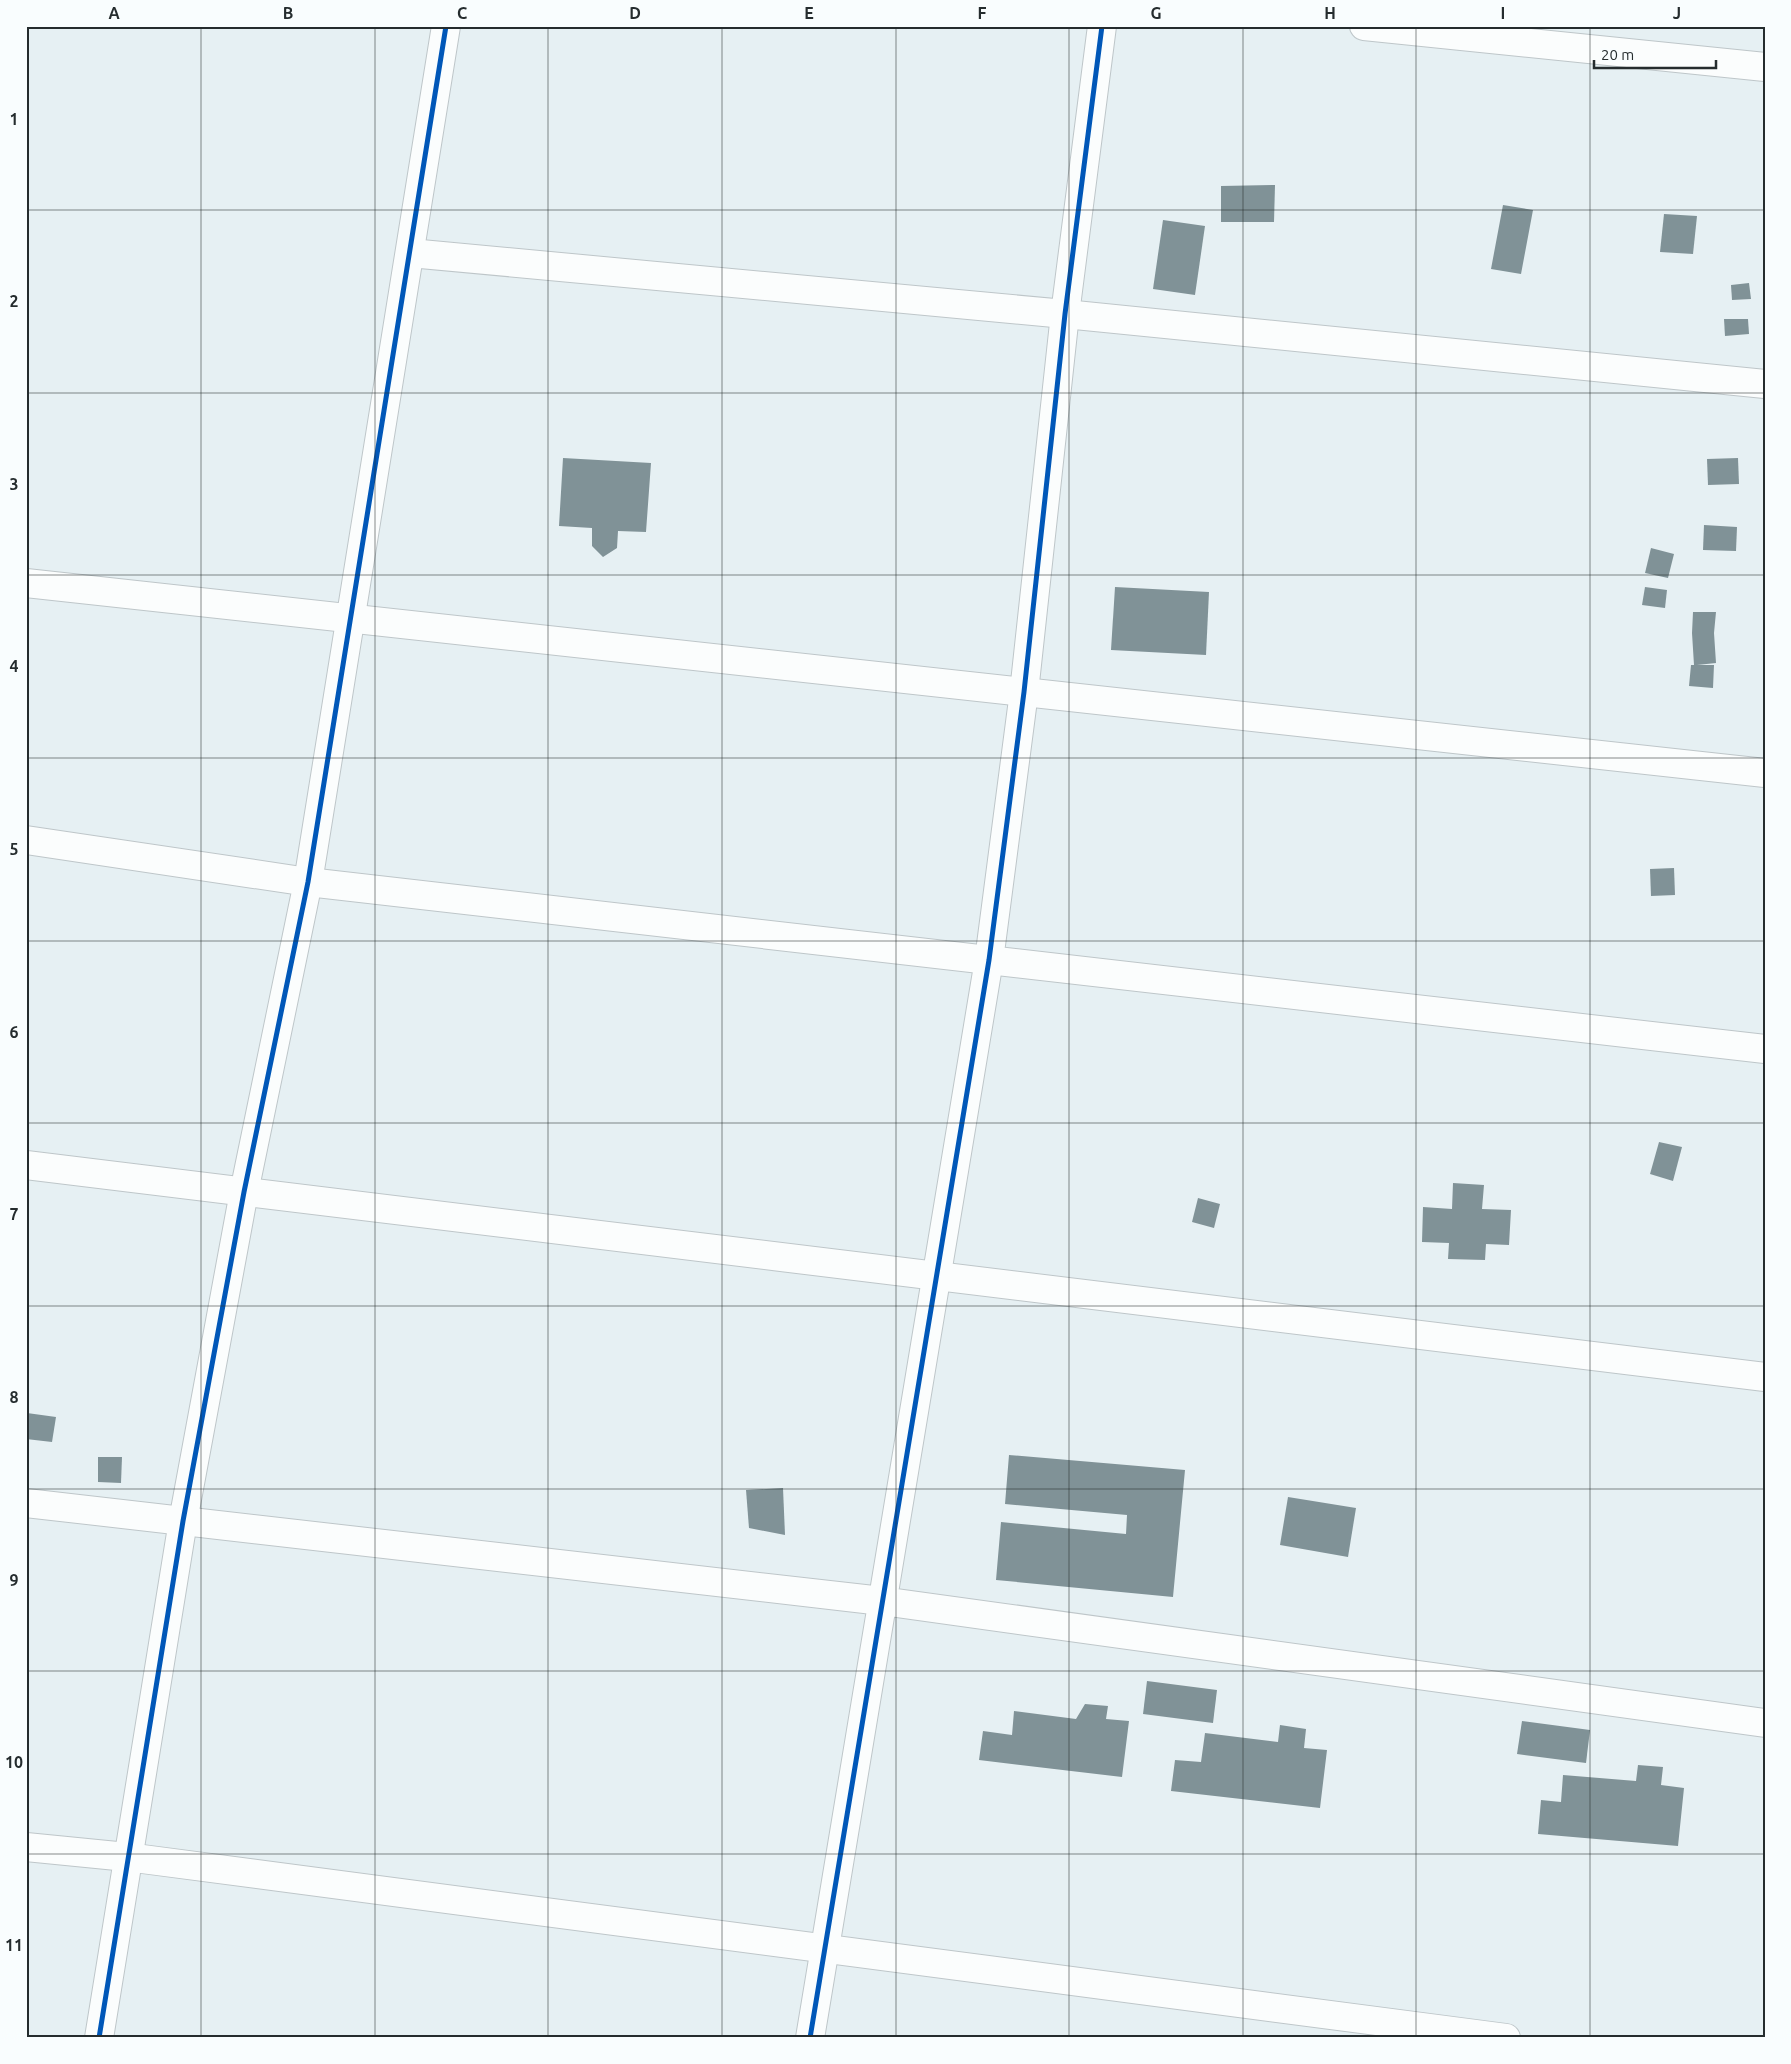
<svg xmlns="http://www.w3.org/2000/svg" width="1791" height="2064" font-family="Ubuntu,sans-serif">
<style>
.building{fill:#809297}
.lines{fill:none;stroke-linecap:round;stroke-linejoin:round}
.minor-casing{stroke:#bec6c9;stroke-width:30}
.minor{stroke:#fbfdfd;stroke-width:28}
.cycleway-casing{stroke:#f9fdfe;stroke-width:8}
.cycleway{stroke:#0057b8;stroke-width:5}
.grid{fill:none;stroke:#252c2e;stroke-width:1;stroke-opacity:0.55}
.neatline{fill:none;stroke:#252c2e;stroke-width:2}
.grid-label{font-size:16px;text-anchor:middle;font-weight:bold;fill:#252c2e}
</style>
<rect width="100%" height="100%" fill="#e6f0f3"/>
<g class="building">
<path d="M 1275,185 L 1274,222 L 1221,222 L 1221,186 Z"/>
<path d="M 1503,205 L 1533,210 L 1521,274 L 1491,269 Z"/>
<path d="M 1664,214 L 1697,216 L 1693,254 L 1660,252 Z"/>
<path d="M 1163,220 L 1205,226 L 1195,295 L 1153,289 Z"/>
<path d="M 1749,283 L 1751,299 L 1732,300 L 1731,285 Z"/>
<path d="M 1724,319 L 1748,319 L 1749,334 L 1725,336 Z"/>
<path d="M 563,458 L 651,463 L 646,532 L 618,531 L 617,548 L 603,557 L 592,546 L 592,528 L 559,526 Z"/>
<path d="M 1738,458 L 1739,484 L 1708,485 L 1707,459 Z"/>
<path d="M 1704,525 L 1737,527 L 1736,551 L 1703,550 Z"/>
<path d="M 1651,548 L 1674,554 L 1668,578 L 1645,573 Z"/>
<path d="M 1115,587 L 1209,592 L 1206,655 L 1111,650 Z"/>
<path d="M 1645,587 L 1667,590 L 1665,608 L 1642,605 Z"/>
<path d="M 1693,612 L 1716,612 L 1714,633 L 1716,663 L 1697,665 L 1714,665 L 1713,688 L 1689,686 L 1691,665 L 1694,665 L 1692,633 Z"/>
<path d="M 1674,868 L 1675,895 L 1651,896 L 1650,869 Z"/>
<path d="M 1659,1142 L 1682,1147 L 1673,1181 L 1650,1174 Z"/>
<path d="M 1453,1183 L 1484,1185 L 1482,1209 L 1511,1210 L 1509,1245 L 1486,1244 L 1485,1260 L 1448,1259 L 1449,1243 L 1422,1242 L 1423,1207 L 1452,1209 Z"/>
<path d="M 1198,1198 L 1220,1204 L 1214,1228 L 1192,1222 Z"/>
<path d="M 27,1413 L 56,1417 L 52,1442 L 26,1439 Z"/>
<path d="M 1009,1455 L 1185,1470 L 1173,1597 L 996,1580 L 1001,1522 L 1126,1534 L 1127,1515 L 1005,1504 Z"/>
<path d="M 98,1457 L 122,1457 L 121,1483 L 98,1482 Z"/>
<path d="M 783,1488 L 785,1535 L 749,1528 L 746,1490 Z"/>
<path d="M 1288,1497 L 1356,1508 L 1348,1557 L 1280,1545 Z"/>
<path d="M 1147,1681 L 1217,1690 L 1213,1723 L 1143,1714 Z"/>
<path d="M 1085,1704 L 1108,1706 L 1106,1719 L 1129,1721 L 1122,1777 L 979,1760 L 983,1731 L 1012,1735 L 1014,1711 L 1076,1719 Z"/>
<path d="M 1522,1721 L 1590,1730 L 1586,1763 L 1517,1754 Z"/>
<path d="M 1280,1725 L 1306,1729 L 1304,1748 L 1327,1750 L 1320,1808 L 1171,1791 L 1175,1760 L 1201,1762 L 1205,1733 L 1278,1742 Z"/>
<path d="M 1638,1765 L 1663,1767 L 1661,1785 L 1684,1788 L 1678,1846 L 1538,1834 L 1541,1800 L 1561,1802 L 1563,1775 L 1636,1781 Z"/>
</g>
<g class="lines">
<g class="minor-casing">
<g id="minor">
<path d="M 1364,26 L 1765,67"/>
<path d="M 410,253 L 1065,314 L 1765,384"/>
<path d="M 26,583 L 1765,773"/>
<path d="M 26,840 L 308,882 L 1765,1049"/>
<path d="M 26,1165 L 1765,1377"/>
<path d="M 26,1503 L 882,1601 L 1765,1723"/>
<path d="M 26,1847 L 127,1857 L 1506,2038"/>
<path d="M 99,2038 L 183,1521 L 244,1192 L 308,882 L 446,26"/>
<path d="M 810,2038 L 989,960 L 1024,692 L 1065,314 L 1102,26"/>
</g>
</g>
<use href="#minor" class="minor"/>
<g class="cycleway-casing">
<g id="cycleway">
<path d="M 99,2038 L 183,1521 L 244,1192 L 308,882 L 446,26"/>
<path d="M 810,2038 L 989,960 L 1024,692 L 1065,314 L 1102,26"/>
</g>
</g>
<use href="#cycleway" class="cycleway"/>
</g>
<path class="grid" d="M 201,26 L 201,2038M 375,26 L 375,2038M 548,26 L 548,2038M 722,26 L 722,2038M 896,26 L 896,2038M 1069,26 L 1069,2038M 1243,26 L 1243,2038M 1416,26 L 1416,2038M 1590,26 L 1590,2038M 26,210 L 1765,210M 26,393 L 1765,393M 26,575 L 1765,575M 26,758 L 1765,758M 26,941 L 1765,941M 26,1123 L 1765,1123M 26,1306 L 1765,1306M 26,1489 L 1765,1489M 26,1671 L 1765,1671M 26,1854 L 1765,1854"/>
<rect width="1791" height="2064" fill="none" stroke="#f9fdfe" stroke-width="55"/>
<path d="M1594 60v8h122v-8" fill="none" stroke="#252c2e" stroke-width="2.5"/>
<text x="1601" y="60" font-size="15" fill="#252c2e" stroke="#f9fdfe" stroke-width="4" paint-order="stroke">20 m</text>
<rect x="28" y="28" width="1736" height="2008" class="neatline"/>
<g class="grid-label">
<text x="114" y="19">A</text>
<text x="288" y="19">B</text>
<text x="462" y="19">C</text>
<text x="635" y="19">D</text>
<text x="809" y="19">E</text>
<text x="982" y="19">F</text>
<text x="1156" y="19">G</text>
<text x="1330" y="19">H</text>
<text x="1503" y="19">I</text>
<text x="1677" y="19">J</text>
<text x="14" y="125">1</text>
<text x="14" y="307">2</text>
<text x="14" y="490">3</text>
<text x="14" y="672">4</text>
<text x="14" y="855">5</text>
<text x="14" y="1038">6</text>
<text x="14" y="1220">7</text>
<text x="14" y="1403">8</text>
<text x="14" y="1586">9</text>
<text x="14" y="1768">10</text>
<text x="14" y="1951">11</text>
</g>
</svg>
